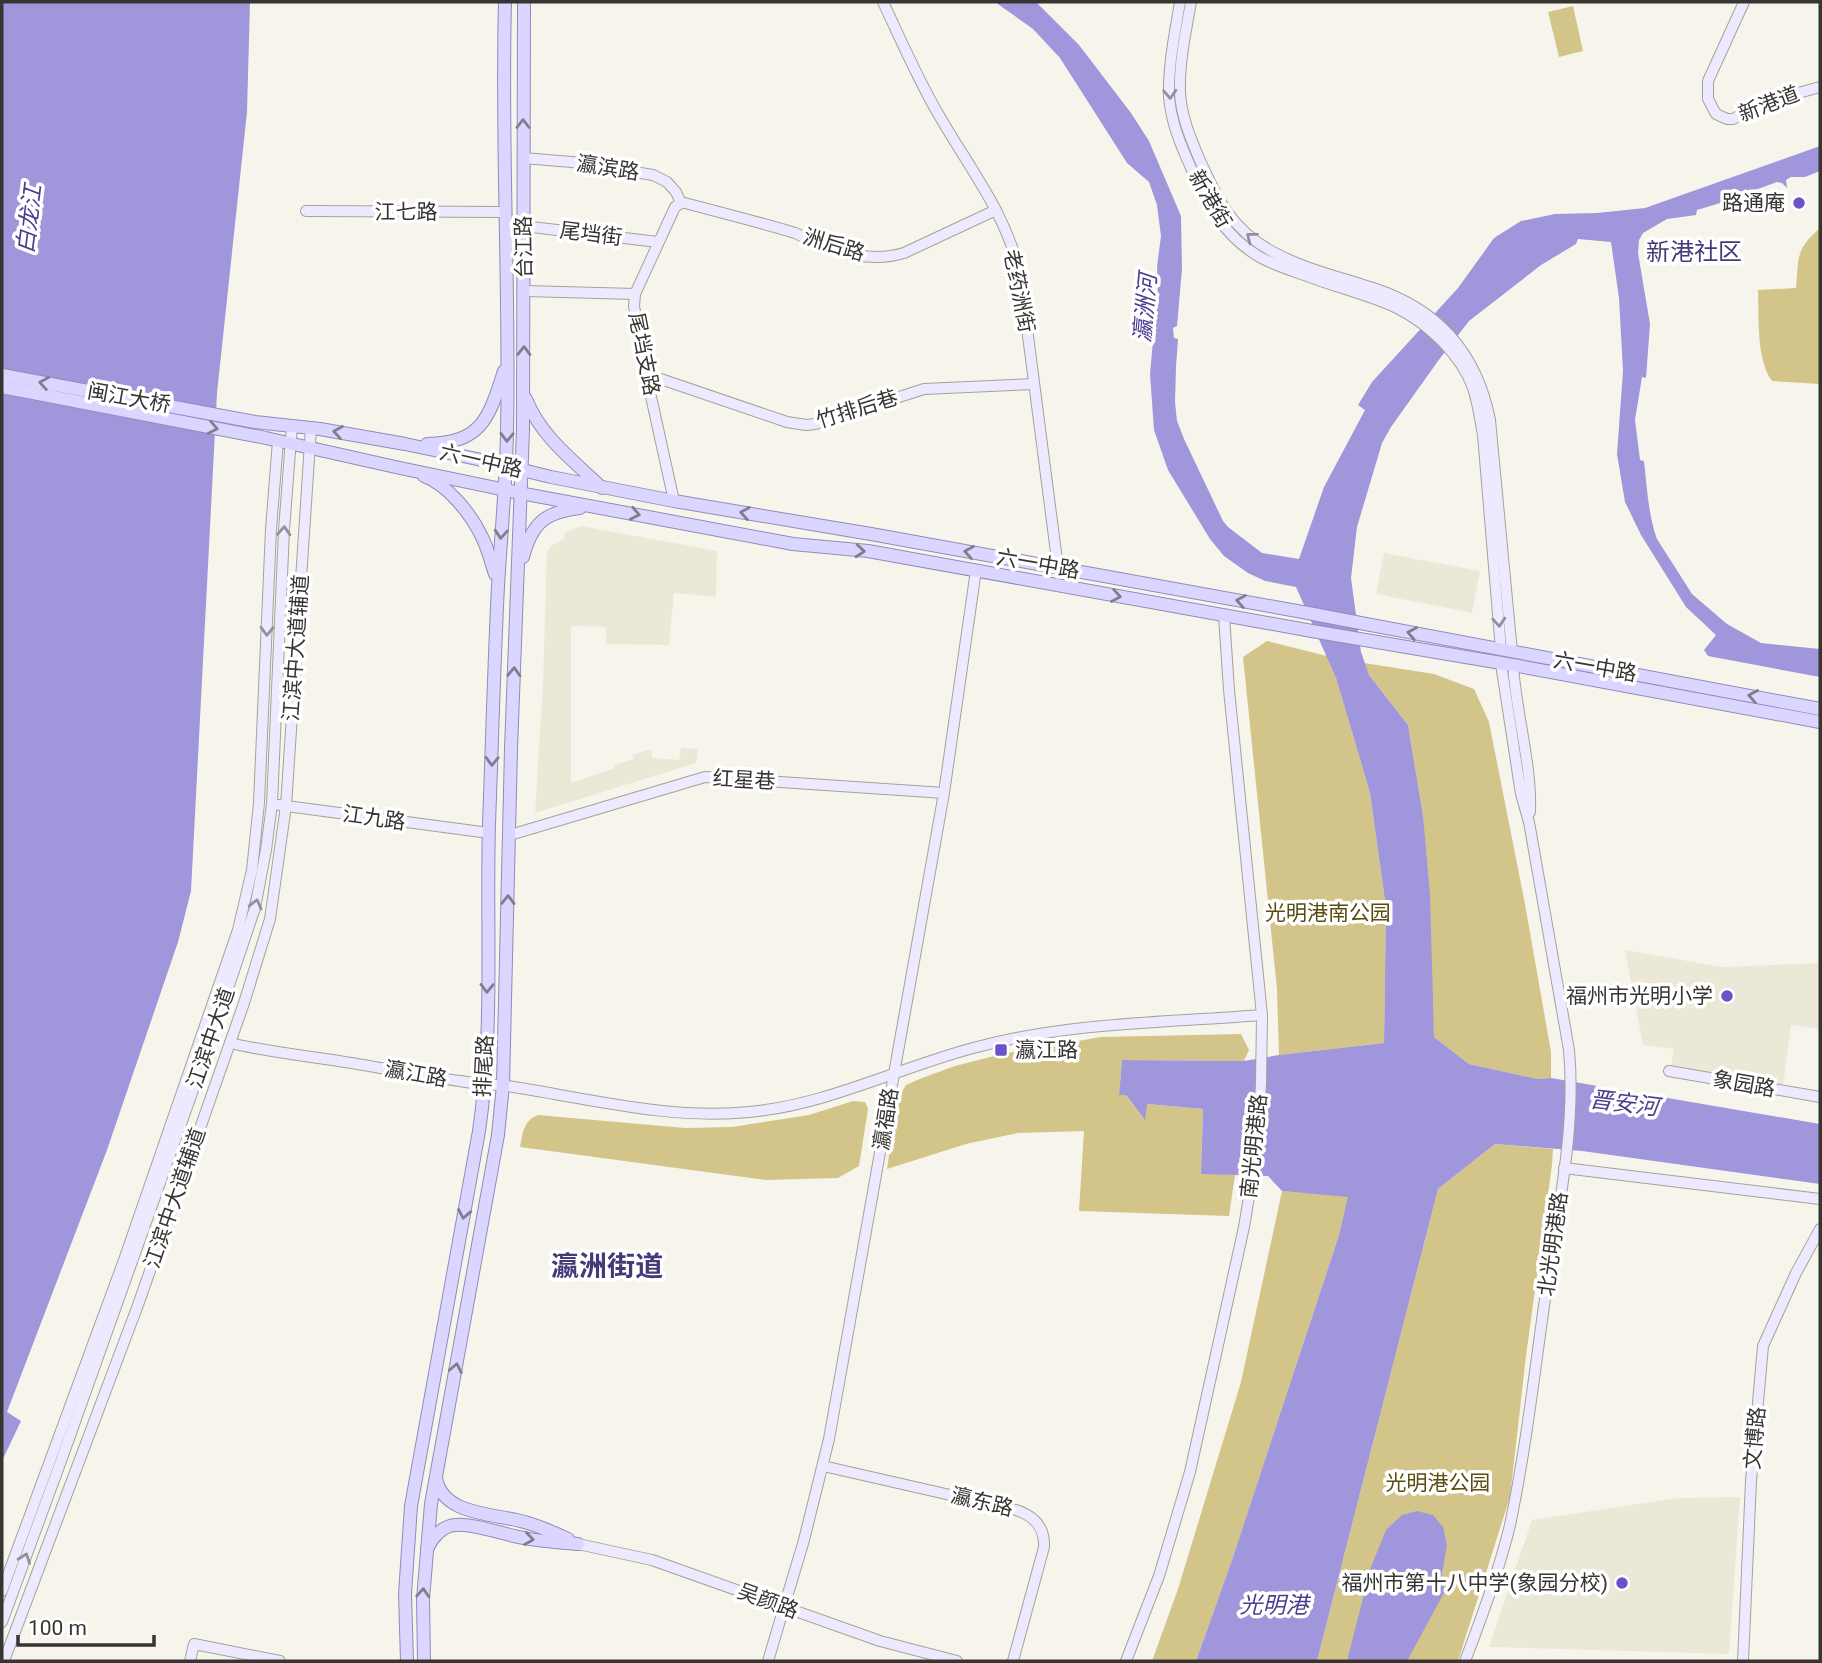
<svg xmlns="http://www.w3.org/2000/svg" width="1822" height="1663" font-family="Roboto,'Noto Sans SC',sans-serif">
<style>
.built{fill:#ece8d8}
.green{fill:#d3c58a}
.water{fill:#9f96dc}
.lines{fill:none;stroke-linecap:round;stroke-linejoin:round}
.secondary-casing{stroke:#a4a299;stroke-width:12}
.primary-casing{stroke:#918bb7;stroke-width:14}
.secondary{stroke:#edeaff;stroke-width:10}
.primary{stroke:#dad6ff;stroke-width:12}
.primary-bridge-casing{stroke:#918bb7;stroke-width:14;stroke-linecap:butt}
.primary-bridge{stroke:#dad6ff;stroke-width:12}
.oneway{stroke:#929098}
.oneway2{stroke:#807d8e}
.poi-dot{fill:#6d50ca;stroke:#fff;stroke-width:2.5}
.labels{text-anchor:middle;stroke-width:7;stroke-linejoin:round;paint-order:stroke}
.street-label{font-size:21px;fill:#363532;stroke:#fff}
.poi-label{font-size:21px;fill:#363532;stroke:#fff;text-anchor:end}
.park-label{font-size:21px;fill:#5a4d0f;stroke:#fff}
.water-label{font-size:23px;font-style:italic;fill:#4e3c8f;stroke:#fff}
.quarter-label{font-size:24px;fill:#453a77;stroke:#fff}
.district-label{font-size:28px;font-weight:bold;fill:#453a77;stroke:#fff}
</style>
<rect width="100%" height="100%" fill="#f7f5eb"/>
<g class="built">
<path d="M 581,526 L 717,551 L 716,597 L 674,593 L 669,645 L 606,644 L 606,627 L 571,626 L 571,783 L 615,768 L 614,765 L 634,759 L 632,755 L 651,749 L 652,758 L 679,760 L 681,748 L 698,749 L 696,763 L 535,813 L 543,682 L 547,551 L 552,545 L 565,539 L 564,534 L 568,531 Z"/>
<path d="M 1384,553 L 1480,571 L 1472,613 L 1376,594 Z"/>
<path d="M 1625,950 L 1722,967 L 1820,963 L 1820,1029 L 1791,1025 L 1783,1086 L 1670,1073 L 1674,1049 L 1643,1045 Z"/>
<path d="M 1740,1497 L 1729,1654 L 1489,1647 L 1532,1520 L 1677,1498 Z"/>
</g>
<g class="green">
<path d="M 1573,6 L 1583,51 L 1559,57 L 1548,12 Z"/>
<path d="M 1820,228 L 1820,384 L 1772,381 C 1756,359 1759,316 1758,290 L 1796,288 C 1799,257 1795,250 1820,228 Z"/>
<path d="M 1267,641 L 1327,656 L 1336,678 L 1370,793 L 1386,908 L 1384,1043 L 1279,1055 L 1277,989 L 1243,657 Z"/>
<path d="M 1364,663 L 1434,674 L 1474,689 L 1489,722 L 1525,904 L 1551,1052 L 1551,1078 L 1538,1079 L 1469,1064 L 1434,1037 L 1423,815 L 1408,725 L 1369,675 Z"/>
<path d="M 1241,1034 L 1249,1050 L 1244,1061 L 1122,1060 L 1119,1095 L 1126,1095 L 1144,1119 L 1146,1104 L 1203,1109 L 1201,1173 L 1235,1175 L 1229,1216 L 1079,1211 L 1084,1131 L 1018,1133 L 966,1144 L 887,1169 L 897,1100 L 906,1085 L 922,1078 L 955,1066 L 1002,1054 L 1101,1037 Z"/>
<path d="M 853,1101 L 865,1102 L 868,1109 L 859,1166 L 838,1178 L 766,1180 L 520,1147 C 523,1133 523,1121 538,1115 L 685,1128 L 732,1127 L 809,1115 Z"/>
<path d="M 1495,1144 L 1553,1149 L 1552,1165 L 1526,1356 L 1510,1497 L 1458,1661 L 1317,1661 L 1438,1189 Z"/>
<path d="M 1282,1191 L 1349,1196 L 1339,1235 L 1232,1560 L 1196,1661 L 1152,1661 L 1178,1589 L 1241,1382 Z"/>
</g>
<g class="water">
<path d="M 2,2 L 250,2 L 247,112 L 217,393 L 191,891 L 178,942 L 107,1150 L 7,1412 L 21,1421 L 2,1461 Z"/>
<path d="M 995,2 L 1036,2 L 1079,45 L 1131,113 L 1149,141 L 1181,216 L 1182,269 L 1177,326 L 1173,328 L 1174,338 L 1178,339 L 1176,367 L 1175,402 L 1177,421 L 1184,439 L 1223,521 L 1228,527 L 1262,553 L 1299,559 L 1324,487 L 1365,410 L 1358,405 L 1372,382 L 1458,288 L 1494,238 L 1521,221 L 1555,214 L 1597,213 L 1645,208 L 1820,146 L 1820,171 L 1805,177 L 1791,177 L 1786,180 L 1787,188 L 1782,183 L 1777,182 L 1717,204 L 1697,210 L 1696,215 L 1667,219 L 1643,233 L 1639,240 L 1638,253 L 1650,324 L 1646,378 L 1642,377 L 1635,420 L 1640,460 L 1644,461 C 1647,487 1648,514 1657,539 L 1692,594 L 1727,624 L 1761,643 L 1820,649 L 1820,677 L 1708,656 L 1704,650 L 1716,635 L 1686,607 L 1641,535 L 1625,502 L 1617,454 L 1623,371 L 1619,298 L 1611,242 L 1578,239 L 1576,244 L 1541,265 L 1469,321 L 1438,361 L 1391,427 L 1382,443 L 1357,527 L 1351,578 L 1361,652 L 1369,675 L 1408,725 L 1423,815 L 1430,896 L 1434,1037 L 1469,1064 L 1538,1079 L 1551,1078 L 1820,1124 L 1820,1184 L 1582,1151 L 1495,1144 L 1438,1189 L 1317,1661 L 1196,1661 L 1232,1560 L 1339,1235 L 1348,1197 L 1282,1191 L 1268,1176 L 1201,1174 L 1203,1109 L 1147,1104 L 1145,1120 L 1126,1095 L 1119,1095 L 1122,1060 L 1244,1061 L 1279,1055 L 1384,1043 L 1386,908 L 1370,793 L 1336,678 L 1296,587 L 1265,581 L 1248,573 L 1224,556 L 1210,539 L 1168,470 L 1154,430 L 1150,374 L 1158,285 L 1157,267 L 1161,236 L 1157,205 L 1149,182 L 1127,163 L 1060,58 L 1033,29 Z"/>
<path d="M 1417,1511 L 1433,1515 L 1443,1527 L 1447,1545 L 1441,1579 L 1445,1591 L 1407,1661 L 1347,1661 L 1371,1567 L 1386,1530 L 1402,1515 Z"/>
</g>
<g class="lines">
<g class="secondary-casing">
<g id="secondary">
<path d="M 883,2 C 901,40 918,80 940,117 C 970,169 1006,213 1020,274 L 1058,568"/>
<path d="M 1180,2 C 1175,33 1168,65 1169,97 C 1171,122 1181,146 1191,168 C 1207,203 1223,235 1258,256 C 1273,265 1290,270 1307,276 C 1335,287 1370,295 1397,308 C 1429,324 1461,355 1473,388 C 1478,403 1480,419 1483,435 L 1501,650"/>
<path d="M 1191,2 C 1186,31 1179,62 1180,92 C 1181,115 1190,137 1199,158 C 1217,199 1232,230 1273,252 C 1304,269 1340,277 1373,288 C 1438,309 1477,354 1490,420 L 1512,652"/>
<path d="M 1744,2 L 1708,81 L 1708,99 L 1716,114 L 1727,119 L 1733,119 L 1754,108 L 1780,98 L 1820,87"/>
<path d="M 523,158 L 572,162 L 653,175 L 667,182 L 676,192 L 681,203"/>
<path d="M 306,211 L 505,212"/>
<path d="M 523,226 L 658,242"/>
<path d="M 525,291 L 635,294"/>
<path d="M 646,374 L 787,422 L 806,425 L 815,424 L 924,389 L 1034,384"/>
<path d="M 674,501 L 646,374 L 634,306 L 635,294 L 675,207 L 681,203 L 685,203 C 722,213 759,222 795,233 C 805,237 814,243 824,247 C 850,256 878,261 904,253 L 996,210"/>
<path d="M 1513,665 C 1516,713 1532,765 1530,812"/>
<path d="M 279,805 L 489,833"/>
<path d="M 510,835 L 705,777 L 944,793"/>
<path d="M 230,1043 C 268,1052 307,1056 345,1062 C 383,1068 421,1076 460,1081 C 476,1084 492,1084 507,1086 C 587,1098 668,1120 749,1112 C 827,1105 898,1068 973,1048 C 1069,1022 1163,1023 1262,1015"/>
<path d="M 1669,1071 L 1820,1097"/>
<path d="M 1564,1168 L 1820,1199"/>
<path d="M 823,1466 L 1016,1510 C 1034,1516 1045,1527 1044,1547 L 1013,1661"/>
<path d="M 578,1544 L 652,1560 L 880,1641 L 957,1661"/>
<path d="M 2,1591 L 124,1260 L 238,930 L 252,870 L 259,803 L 271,529 L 278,441"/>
<path d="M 2,1622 L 61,1461 L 208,1048 L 255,908 L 266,850 L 272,804 L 284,530 L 292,426"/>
<path d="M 4,1661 L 138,1305 L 244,1003 L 270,919 L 286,806 L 311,428"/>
<path d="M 190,1661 L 194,1644 L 280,1661"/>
<path d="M 768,1661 L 804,1540 L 829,1439 L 944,793 L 976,570"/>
<path d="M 1126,1661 L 1159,1576 L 1190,1472 L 1244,1227 L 1257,1148 L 1261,1084 L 1262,1015 L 1229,690 L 1224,616"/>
<path d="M 1465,1661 C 1482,1617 1499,1571 1510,1525 C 1527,1444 1536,1359 1548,1278 C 1559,1203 1576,1126 1569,1050 L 1529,822 L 1521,794 L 1501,664"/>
<path d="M 1743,1661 L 1751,1481 L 1763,1346 L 1796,1273 L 1820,1229"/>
</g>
</g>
<g class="primary-casing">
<g id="primary">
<path d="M 2,375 L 255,422 L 320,429 L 405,444 L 477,459 L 551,477 L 674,501 L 871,534 L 1308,613"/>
<path d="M 2,387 L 266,438 L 400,468 L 520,493 L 793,544 L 868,551 L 1312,631 L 1513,665 L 1820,722"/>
<path d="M 526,399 C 541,437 574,461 602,488"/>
<path d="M 427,444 C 482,443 489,418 504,371"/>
<path d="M 424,476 C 448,485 471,514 482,537 C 488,549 491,562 495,574"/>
<path d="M 523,557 C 532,523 545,512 580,508"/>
<path d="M 1371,625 L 1820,709"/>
<path d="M 436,1478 C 443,1517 497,1513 528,1523 C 541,1527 555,1533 568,1539"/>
<path d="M 427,1549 C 432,1538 442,1526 455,1525 C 473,1523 505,1535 524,1538 C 542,1542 560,1542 578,1544"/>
<path d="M 407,1661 L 405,1594 L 411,1506 L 479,1131 C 494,1030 486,926 489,824 C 492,745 494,665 498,586 C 501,535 506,484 507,433 C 510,289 501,146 505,2"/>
<path d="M 424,1661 L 423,1599 L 431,1504 L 498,1135 L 503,1085 L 511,749 L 523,430 L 524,2"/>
</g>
</g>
<use href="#secondary" class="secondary"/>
<use href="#primary" class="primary"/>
<g class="primary-bridge-casing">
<path id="primary-bridge" d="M 1308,613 L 1371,625"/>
</g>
<use href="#primary-bridge" class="primary-bridge"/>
</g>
<defs><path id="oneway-chevron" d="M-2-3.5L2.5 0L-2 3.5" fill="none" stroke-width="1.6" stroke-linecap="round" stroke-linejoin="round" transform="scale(1.75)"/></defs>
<g class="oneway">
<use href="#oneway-chevron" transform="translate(1170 94) rotate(87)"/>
<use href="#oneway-chevron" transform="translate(1251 237) rotate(-142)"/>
<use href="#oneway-chevron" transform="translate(284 531) rotate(-87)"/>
<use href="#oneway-chevron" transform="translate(1499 622) rotate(86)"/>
<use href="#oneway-chevron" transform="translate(267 631) rotate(92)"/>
<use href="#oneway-chevron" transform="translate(256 904) rotate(-76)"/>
<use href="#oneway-chevron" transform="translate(25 1558) rotate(-70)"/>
</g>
<g class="oneway2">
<use href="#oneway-chevron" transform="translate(523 124) rotate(-90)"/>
<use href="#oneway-chevron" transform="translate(524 351) rotate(-89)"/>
<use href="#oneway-chevron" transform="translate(44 383) rotate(-170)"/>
<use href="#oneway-chevron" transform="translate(213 428) rotate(11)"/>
<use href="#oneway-chevron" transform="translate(338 432) rotate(-170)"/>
<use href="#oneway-chevron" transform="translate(507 437) rotate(91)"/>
<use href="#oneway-chevron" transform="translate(745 513) rotate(-171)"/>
<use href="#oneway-chevron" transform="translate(635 514) rotate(11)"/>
<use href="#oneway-chevron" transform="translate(501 534) rotate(94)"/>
<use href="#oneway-chevron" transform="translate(860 551) rotate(5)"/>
<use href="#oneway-chevron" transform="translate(969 552) rotate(-170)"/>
<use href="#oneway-chevron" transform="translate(1116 596) rotate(10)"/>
<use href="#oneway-chevron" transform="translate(1241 601) rotate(-170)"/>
<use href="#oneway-chevron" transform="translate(1412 633) rotate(-169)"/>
<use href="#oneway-chevron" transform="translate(514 672) rotate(-88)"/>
<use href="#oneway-chevron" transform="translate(1753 696) rotate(-170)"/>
<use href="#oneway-chevron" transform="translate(492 761) rotate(92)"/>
<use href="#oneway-chevron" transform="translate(508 900) rotate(-89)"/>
<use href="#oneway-chevron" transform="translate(487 988) rotate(91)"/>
<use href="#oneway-chevron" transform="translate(464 1214) rotate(100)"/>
<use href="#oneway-chevron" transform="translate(456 1368) rotate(-79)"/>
<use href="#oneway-chevron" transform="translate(529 1539) rotate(8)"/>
<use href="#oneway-chevron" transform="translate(423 1593) rotate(-87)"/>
</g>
<g class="poi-dot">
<circle cx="1799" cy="203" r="7"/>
<circle cx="1727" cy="996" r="7"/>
<rect x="994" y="1043" width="14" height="14" rx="3.5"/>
<circle cx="1622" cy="1583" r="7"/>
</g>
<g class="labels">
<g class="street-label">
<text transform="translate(1769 104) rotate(-21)" y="7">新港道</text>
<text transform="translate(608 168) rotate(9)" y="7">瀛滨路</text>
<text transform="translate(1210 199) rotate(60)" y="7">新港街</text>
<text x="406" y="219">江七路</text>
<text transform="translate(591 234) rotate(7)" y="7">尾垱街</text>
<text transform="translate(834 245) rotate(17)" y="7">洲后路</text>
<text transform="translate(524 247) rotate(-91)" y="7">台江路</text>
<text transform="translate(1019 291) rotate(79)" y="7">老药洲街</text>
<text transform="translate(644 354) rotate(79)" y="7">尾垱支路</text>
<text transform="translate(129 398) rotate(10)" y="7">闽江大桥</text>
<text transform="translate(857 409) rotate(-17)" y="7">竹排后巷</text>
<text transform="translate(481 461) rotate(13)" y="7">六一中路</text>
<text transform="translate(1038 564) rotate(10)" y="7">六一中路</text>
<text transform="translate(296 648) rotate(-86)" y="7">江滨中大道辅道</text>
<text transform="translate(1595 667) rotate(10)" y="7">六一中路</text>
<text transform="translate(744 780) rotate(3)" y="7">红星巷</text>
<text transform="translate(374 818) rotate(8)" y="7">江九路</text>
<text transform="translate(211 1038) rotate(-71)" y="7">江滨中大道</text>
<text transform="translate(484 1066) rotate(-87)" y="7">排尾路</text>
<text transform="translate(416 1074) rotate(10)" y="7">瀛江路</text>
<text transform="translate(1744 1084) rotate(10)" y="7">象园路</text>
<text transform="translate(886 1119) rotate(-81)" y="7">瀛福路</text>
<text transform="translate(1254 1146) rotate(-84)" y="7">南光明港路</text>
<text transform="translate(175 1198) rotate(-71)" y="7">江滨中大道辅道</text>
<text transform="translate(1553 1244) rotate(-82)" y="7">北光明港路</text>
<text transform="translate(1755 1438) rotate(-85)" y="7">文博路</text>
<text transform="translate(982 1502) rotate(13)" y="7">瀛东路</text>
<text transform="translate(768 1601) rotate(20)" y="7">吴颜路</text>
</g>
<g class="poi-label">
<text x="1785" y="210">路通庵</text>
<text x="1713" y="1003">福州市光明小学</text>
<text x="1015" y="1057" text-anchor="start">瀛江路</text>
<text x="1608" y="1590">福州市第十八中学(象园分校)</text>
</g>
<g class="park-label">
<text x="1328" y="920">光明港南公园</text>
<text x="1438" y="1490">光明港公园</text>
</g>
<g class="water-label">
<text transform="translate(29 219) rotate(-83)" y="8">白龙江</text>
<text transform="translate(1145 308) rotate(-85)" y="8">瀛洲河</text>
<text transform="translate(1624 1103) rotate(7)" y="8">晋安河</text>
<text x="1274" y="1613">光明港</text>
</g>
<g class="quarter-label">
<text x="1694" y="260">新港社区</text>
</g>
<g class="district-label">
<text x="607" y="1276">瀛洲街道</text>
</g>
</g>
<rect width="1822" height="1663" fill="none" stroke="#363532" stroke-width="7"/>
<path d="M18 1635v10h136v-10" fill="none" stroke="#363532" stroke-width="3.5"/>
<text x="28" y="1635" font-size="21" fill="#363532" stroke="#ffffff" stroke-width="5" paint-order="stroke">100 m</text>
</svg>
